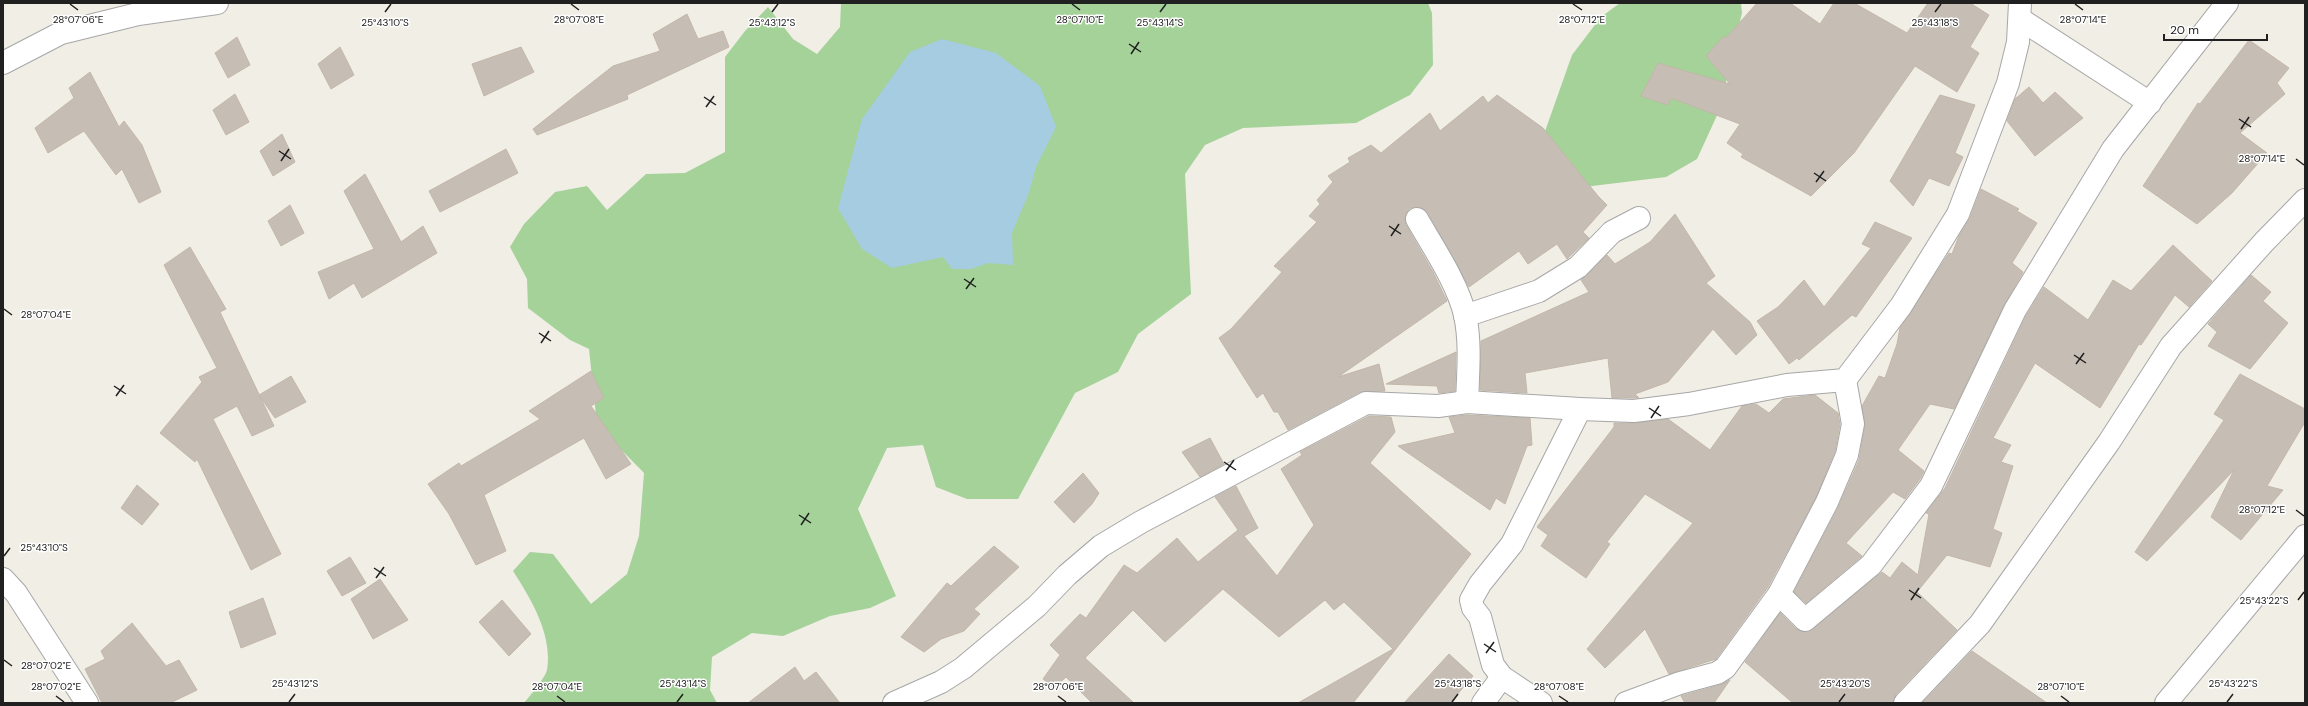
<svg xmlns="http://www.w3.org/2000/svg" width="2308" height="706" font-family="'DM Sans',sans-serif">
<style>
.forest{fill:#a4d299}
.water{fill:#a5cce0}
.building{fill:#c6beb5;stroke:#c3b7a8}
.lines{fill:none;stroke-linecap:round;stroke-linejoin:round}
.minor-casing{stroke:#a7a7a7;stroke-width:24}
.minor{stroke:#fff;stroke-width:22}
.ticks{fill:none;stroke:#202020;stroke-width:1.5}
.ticks-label{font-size:10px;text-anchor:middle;fill:#202020;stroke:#fff;stroke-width:3;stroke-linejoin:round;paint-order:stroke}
</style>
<rect width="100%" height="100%" fill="#f1eee6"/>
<g class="forest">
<path d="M 841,3 L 1428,3 L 1432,13 L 1433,65 L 1410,95 L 1356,123 L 1243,128 L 1205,145 L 1185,174 L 1191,294 L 1138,334 L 1118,372 L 1075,393 L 1018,499 L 967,499 L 936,487 L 923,445 L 887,448 L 858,509 L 896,596 L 870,608 L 830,616 L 783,636 L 752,633 L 712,657 L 710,690 L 717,703 L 524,703 C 530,696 545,678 547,670 C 553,635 531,599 513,571 L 530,552 L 553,554 L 591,604 L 627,574 L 639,536 L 644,473 L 597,425 L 589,349 L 570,340 L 528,308 L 527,279 L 510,247 L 524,224 L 555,192 L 587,186 L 607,210 L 646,174 L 685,173 L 725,152 L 725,57 L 745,31 L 768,7 L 793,39 L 817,54 L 840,27 Z"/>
<path d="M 1620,3 L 1741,3 L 1742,13 L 1719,111 L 1697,159 L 1666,177 L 1584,187 L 1543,137 L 1572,55 L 1601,17 Z"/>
</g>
<path class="water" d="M 942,39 L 996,53 L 1040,86 L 1056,127 L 1036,167 L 1028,195 L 1012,233 L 1013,265 L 988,263 L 971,269 L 952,269 L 943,257 L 892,268 L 862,249 L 838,208 L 862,119 L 910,52 Z"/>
<g class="building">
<path d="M 1757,3 L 1790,3 L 1820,24 L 1834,3 L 1854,3 L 1907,33 L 1928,3 L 1970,3 L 1989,15 L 1970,47 L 1979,53 L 1957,92 L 1915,66 L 1854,153 L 1811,196 L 1741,157 L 1743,154 L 1727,143 L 1740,124 L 1671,98 L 1668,105 L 1641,96 L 1658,63 L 1730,84 L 1706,56 L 1724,36 L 1726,38 Z"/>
<path d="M 687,14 L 698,39 L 723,31 L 729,47 L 627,95 L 628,99 L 537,135 L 533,129 L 613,66 L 660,51 L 653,34 Z"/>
<path d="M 237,37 L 250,65 L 228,78 L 215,53 Z"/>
<path d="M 2249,40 L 2289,68 L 2277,83 L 2285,94 L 2240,133 L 2267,153 L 2232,193 L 2197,224 L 2143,186 L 2198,103 L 2200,104 Z"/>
<path d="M 340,47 L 354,75 L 331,89 L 318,64 Z"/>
<path d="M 521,47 L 534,72 L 484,96 L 472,64 Z"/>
<path d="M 90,72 L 119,127 L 124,121 L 142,145 L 161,192 L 139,203 L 122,169 L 116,175 L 84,131 L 48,153 L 35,128 L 74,98 L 69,88 Z"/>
<path d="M 2029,87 L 2043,103 L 2055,92 L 2083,118 L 2035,156 L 2007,121 L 2015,99 Z"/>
<path d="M 235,94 L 249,122 L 226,135 L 213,110 Z"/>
<path d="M 1497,95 L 1543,128 L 1598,196 L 1607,205 L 1583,232 L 1589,238 L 1567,259 L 1557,244 L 1528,264 L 1519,251 L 1469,287 L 1428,213 L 1417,207 L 1410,208 L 1406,213 L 1406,225 L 1433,272 L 1447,301 L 1338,377 L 1379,364 L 1385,391 L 1360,392 L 1288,430 L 1278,412 L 1274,412 L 1263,393 L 1257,398 L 1219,338 L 1231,329 L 1282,272 L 1274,266 L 1317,222 L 1309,216 L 1320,204 L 1317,200 L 1333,182 L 1328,176 L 1350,162 L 1348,158 L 1371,145 L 1381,153 L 1430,113 L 1440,131 L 1483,96 L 1488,103 Z"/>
<path d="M 1940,95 L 1975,105 L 1955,153 L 1963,157 L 1949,186 L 1929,178 L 1913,206 L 1890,181 Z"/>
<path d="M 282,134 L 295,162 L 273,176 L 260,151 Z"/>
<path d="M 506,149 L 518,173 L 440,212 L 429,191 Z"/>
<path d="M 365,174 L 401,242 L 423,226 L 437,253 L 362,298 L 354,283 L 329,299 L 318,272 L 374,249 L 344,191 Z"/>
<path d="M 1981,189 L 2019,209 L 2017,211 L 2037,223 L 2012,263 L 2023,272 L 2004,305 L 1954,409 L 1930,404 L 1898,450 L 1924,471 L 1920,479 L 1905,499 L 1893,492 L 1846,543 L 1862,556 L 1806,603 L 1794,592 L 1838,508 L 1859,460 L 1865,426 L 1862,406 L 1879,376 L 1885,378 L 1897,344 L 1900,328 L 1949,253 L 1952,254 L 1959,236 L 1970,218 Z"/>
<path d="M 290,205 L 304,233 L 281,246 L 268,221 Z"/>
<path d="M 1675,214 L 1715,276 L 1706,283 L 1750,322 L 1757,335 L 1736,355 L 1713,329 L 1668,382 L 1635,394 L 1639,398 L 1612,398 L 1608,358 L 1525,373 L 1527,393 L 1480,390 L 1481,341 L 1589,292 L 1581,280 L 1607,255 L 1615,264 L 1650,242 Z"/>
<path d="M 1875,222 L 1912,238 L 1856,317 L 1852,315 L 1799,360 L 1797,358 L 1789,364 L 1757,321 L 1778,307 L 1804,280 L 1824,307 L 1871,248 L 1862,244 Z"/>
<path d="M 2173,245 L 2212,281 L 2189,307 L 2175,295 L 2141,345 L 2139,344 L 2100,408 L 2035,363 L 1993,438 L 2011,445 L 2001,462 L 2013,466 L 1993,529 L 2002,533 L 1990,567 L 1947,555 L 1917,592 L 1957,630 L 1896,694 L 1893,703 L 1793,703 L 1745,662 L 1780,613 L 1796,629 L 1808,632 L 1882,572 L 1890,578 L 1902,562 L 1918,575 L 1929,514 L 1926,513 L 1945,488 L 2026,316 L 2044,287 L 2088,320 L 2113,280 L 2131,291 Z"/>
<path d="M 190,247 L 226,309 L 220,312 L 274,426 L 252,436 L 237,406 L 213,419 L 281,554 L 251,570 L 197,459 L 195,462 L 160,433 L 202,382 L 199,377 L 217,368 L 164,265 Z"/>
<path d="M 2251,275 L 2271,292 L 2263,301 L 2288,323 L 2250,369 L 2208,346 L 2217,332 L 2208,324 Z"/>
<path d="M 1456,352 L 1455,391 L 1439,393 L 1437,386 L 1386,384 Z"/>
<path d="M 591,371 L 604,398 L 591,406 L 631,464 L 606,479 L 584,438 L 484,495 L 506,551 L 476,565 L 449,514 L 428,484 L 459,463 L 461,466 L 540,419 L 529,411 Z"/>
<path d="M 2240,374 L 2305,409 L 2305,422 L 2267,486 L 2283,490 L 2241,540 L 2211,517 L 2234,470 L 2147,561 L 2135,552 L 2224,420 L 2214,414 Z"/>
<path d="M 291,376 L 306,402 L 275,418 L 259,395 Z"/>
<path d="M 1815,395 L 1838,413 L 1840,424 L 1835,451 L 1816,497 L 1768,587 L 1716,659 L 1669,674 L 1645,629 L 1605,668 L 1587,649 L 1693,523 L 1645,494 L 1607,542 L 1610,544 L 1586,578 L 1541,546 L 1548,535 L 1537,527 L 1614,427 L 1614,423 L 1635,423 L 1668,419 L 1710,450 L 1742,406 L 1756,404 L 1769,413 L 1783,399 Z"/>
<path d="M 1467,415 L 1530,418 L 1532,445 L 1527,446 L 1505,504 L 1496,498 L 1490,510 L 1398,446 L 1455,433 L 1449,417 Z"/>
<path d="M 1369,416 L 1391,417 L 1395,432 L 1370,463 L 1471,554 L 1353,703 L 1298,703 L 1393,649 L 1344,602 L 1334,610 L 1325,600 L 1279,637 L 1223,589 L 1165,642 L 1133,610 L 1085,658 L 1134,703 L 1092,703 L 1066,677 L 1054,688 L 1043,679 L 1060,655 L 1050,645 L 1080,614 L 1086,618 L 1124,565 L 1137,573 L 1177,538 L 1198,562 L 1238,530 L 1215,497 L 1236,486 L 1258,528 L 1244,536 L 1277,576 L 1314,525 L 1281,469 L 1302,455 L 1300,452 Z"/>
<path d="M 1210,438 L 1224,464 L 1200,477 L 1182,452 Z"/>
<path d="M 1083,473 L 1099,493 L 1092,504 L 1074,523 L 1054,502 Z"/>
<path d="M 137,485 L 159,504 L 142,525 L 121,508 Z"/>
<path d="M 994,546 L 1019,567 L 974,609 L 980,614 L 964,631 L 941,639 L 924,652 L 901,637 L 947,583 L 951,586 Z"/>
<path d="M 350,557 L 366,583 L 342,596 L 327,571 Z"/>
<path d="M 380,579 L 408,620 L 373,639 L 351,599 Z"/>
<path d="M 263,598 L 276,634 L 241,648 L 229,612 Z"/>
<path d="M 502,600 L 531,634 L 509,656 L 479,622 Z"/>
<path d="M 132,623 L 166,666 L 179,660 L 197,690 L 170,703 L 102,703 L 85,669 L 105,659 L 101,651 Z"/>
<path d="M 1972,651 L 2047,703 L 1922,703 Z"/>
<path d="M 1449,654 L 1473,676 L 1450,703 L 1404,703 Z"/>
<path d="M 795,667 L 804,681 L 816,672 L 840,703 L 748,703 Z"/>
<path d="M 1730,680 L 1714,703 L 1685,703 L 1681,696 L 1720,685 Z"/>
</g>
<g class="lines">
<g class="minor-casing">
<g id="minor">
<path d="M 2020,19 L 2150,103"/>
<path d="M 3,63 L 61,33 L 138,14 L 217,3"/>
<path d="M 1417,219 C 1433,247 1458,284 1465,315 C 1471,343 1468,374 1467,402"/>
<path d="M 1465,316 L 1539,291 L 1578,267 L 1612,232 L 1639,218"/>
<path d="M 3,579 L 16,593 L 87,703"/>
<path d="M 1779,594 L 1805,620 L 1871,565 L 1931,486 L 2015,310 L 2113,149 L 2227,3"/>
<path d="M 894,703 L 941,682 L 963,668 L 1037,606 L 1067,575 L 1101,546 L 1141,522 L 1366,403 L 1438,406 L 1467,402 L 1580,409 L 1634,411 L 1689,404 L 1787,385 L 1845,380 L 1901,306 L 1958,214 L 2008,83 L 2018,42 L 2020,3"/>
<path d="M 1483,703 L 1502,677"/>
<path d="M 1541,703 L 1502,677 L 1493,665 L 1480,617 L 1473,608 L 1471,600 L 1480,584 L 1512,544 L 1580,409"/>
<path d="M 1626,703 L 1680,683 L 1717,673 L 1725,668 L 1779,594 L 1827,502 L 1847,455 L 1853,424 L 1845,380"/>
<path d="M 1905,703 L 1980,624 L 2109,442 L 2171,346 L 2264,242 L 2305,200"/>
<path d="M 2166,703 L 2305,536"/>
</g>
</g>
<use href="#minor" class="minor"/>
</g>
<path class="ticks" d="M 70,4 L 78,10M 571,4 L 579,10M 1072,4 L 1080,10M 1573,4 L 1582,10M 2075,4 L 2083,10M 385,12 L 391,4M 772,12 L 778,4M 1160,12 L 1166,4M 1935,12 L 1941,4M 1129,44 L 1141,52M 1131,54 L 1139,42M 704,97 L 716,105M 706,107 L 714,96M 2239,119 L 2251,127M 2241,129 L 2249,117M 279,151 L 291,159M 2296,159 L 2304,165M 281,161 L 289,149M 1814,173 L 1826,181M 1816,182 L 1824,171M 1389,226 L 1401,234M 1391,236 L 1399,224M 964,279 L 976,287M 966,289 L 974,278M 4,309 L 12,315M 539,333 L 551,341M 541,343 L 549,331M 2074,355 L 2086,363M 2076,364 L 2084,353M 114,386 L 126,394M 116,396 L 124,385M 1649,408 L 1661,416M 1651,418 L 1659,406M 1224,462 L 1236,470M 1226,471 L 1234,460M 2296,510 L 2304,516M 799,515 L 811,523M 801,525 L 809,513M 4,556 L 10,548M 374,568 L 386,576M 376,578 L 384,567M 1909,590 L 1921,598M 1911,600 L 1919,588M 2298,600 L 2304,592M 1484,644 L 1496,652M 1486,653 L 1494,642M 4,660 L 12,666M 56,696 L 64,702M 557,696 L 565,702M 1058,696 L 1066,702M 1559,696 L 1568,702M 2061,696 L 2069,702M 289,702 L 295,694M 677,702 L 683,694M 1452,702 L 1458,694M 1839,702 L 1845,694M 2227,702 L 2233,694"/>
<g class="ticks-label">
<text x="78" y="23">28°07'06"E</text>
<text x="579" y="23">28°07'08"E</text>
<text x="1080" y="23">28°07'10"E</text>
<text x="1582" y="23">28°07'12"E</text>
<text x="2083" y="23">28°07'14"E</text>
<text x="385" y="26">25°43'10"S</text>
<text x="772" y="26">25°43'12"S</text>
<text x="1160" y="26">25°43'14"S</text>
<text x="1935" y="26">25°43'18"S</text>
<text x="2262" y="162">28°07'14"E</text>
<text x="46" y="318">28°07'04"E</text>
<text x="2262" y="513">28°07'12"E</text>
<text x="44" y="551">25°43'10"S</text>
<text x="2264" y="604">25°43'22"S</text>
<text x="46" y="669">28°07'02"E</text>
<text x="295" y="687">25°43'12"S</text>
<text x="683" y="687">25°43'14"S</text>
<text x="1458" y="687">25°43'18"S</text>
<text x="1845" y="687">25°43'20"S</text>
<text x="2233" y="687">25°43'22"S</text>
<text x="56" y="690">28°07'02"E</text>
<text x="557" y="690">28°07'04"E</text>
<text x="1058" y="690">28°07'06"E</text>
<text x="1559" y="690">28°07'08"E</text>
<text x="2061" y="690">28°07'10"E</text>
</g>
<rect width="2308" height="706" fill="none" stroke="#202020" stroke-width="8"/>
<path d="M2164 34v6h103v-6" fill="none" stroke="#202020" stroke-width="2"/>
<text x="2170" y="34" font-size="12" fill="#202020" stroke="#ffffff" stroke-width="3" paint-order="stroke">20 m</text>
</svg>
